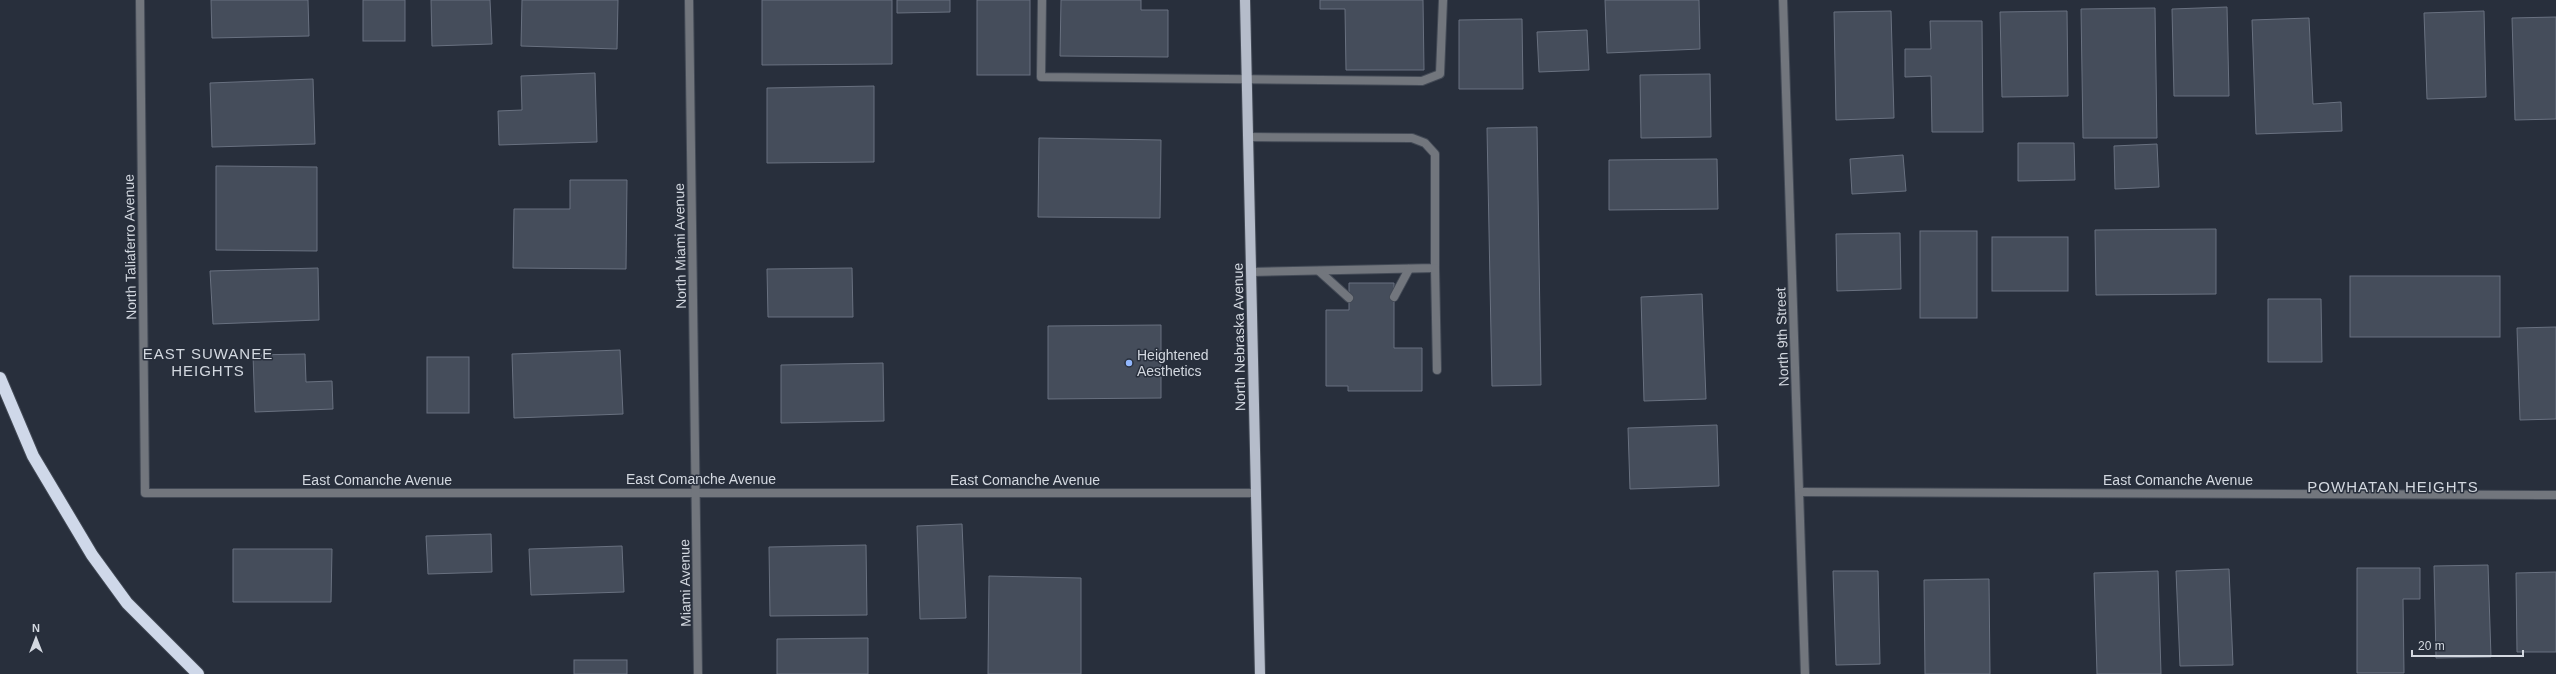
<svg xmlns="http://www.w3.org/2000/svg" width="2556" height="674" font-family="Helvetica,sans-serif">
<style>
.building{fill:#454d5b;stroke:#697180}
.lines{fill:none;stroke-linecap:round;stroke-linejoin:round}
.service-casing{stroke:#434a56;stroke-width:10}
.minor-casing{stroke:#434a56;stroke-width:10}
.primary-casing{stroke:#434a56;stroke-width:12}
.motorway-casing{stroke:#434a56;stroke-width:14}
.service{stroke:#72767d;stroke-width:8}
.minor{stroke:#72767d;stroke-width:8}
.primary{stroke:#b5bcca;stroke-width:10}
.motorway{stroke:#cfd8e9;stroke-width:12}
.poi-dot{fill:#92b7fd;stroke:#282f3c;stroke-width:1.5}
.labels{text-anchor:middle;stroke-width:3;stroke-linejoin:round;paint-order:stroke}
.street-label{font-size:14px;fill:#d3d8e0;stroke:#282f3c}
.poi-label{font-size:14px;fill:#d3d8e0;stroke:#282f3c;text-anchor:start}
.neighbourhood-label{font-size:15px;letter-spacing:1px;fill:#d3d8e0;stroke:#282f3c}
</style>
<rect width="100%" height="100%" fill="#282f3c"/>
<g class="building">
<path d="M 211,0 L 308,0 L 309,36 L 212,38 Z"/>
<rect x="363" y="0" width="42" height="41"/>
<path d="M 431,0 L 490,0 L 492,44 L 432,46 Z"/>
<path d="M 522,0 L 618,0 L 617,49 L 521,46 Z"/>
<path d="M 762,0 L 892,0 L 892,64 L 762,65 Z"/>
<path d="M 897,0 L 950,0 L 950,12 L 897,13 Z"/>
<rect x="977" y="0" width="53" height="75"/>
<path d="M 1061,0 L 1141,0 L 1141,10 L 1168,10 L 1168,57 L 1060,56 Z"/>
<path d="M 1320,0 L 1423,0 L 1424,70 L 1346,70 L 1345,9 L 1320,9 Z"/>
<path d="M 1605,0 L 1699,0 L 1700,49 L 1607,53 Z"/>
<path d="M 2227,7 L 2229,96 L 2174,96 L 2172,9 Z"/>
<path d="M 2155,8 L 2157,138 L 2083,138 L 2081,9 Z"/>
<path d="M 1891,11 L 1894,118 L 1836,120 L 1834,12 Z"/>
<path d="M 2067,11 L 2068,96 L 2002,97 L 2000,12 Z"/>
<path d="M 2484,11 L 2486,97 L 2427,99 L 2424,13 Z"/>
<path d="M 2556,17 L 2556,119 L 2515,120 L 2512,18 Z"/>
<path d="M 2309,18 L 2313,104 L 2341,102 L 2342,131 L 2256,134 L 2252,20 Z"/>
<path d="M 1522,19 L 1523,89 L 1459,89 L 1459,20 Z"/>
<path d="M 1930,21 L 1982,21 L 1983,132 L 1932,132 L 1931,76 L 1905,77 L 1905,49 L 1931,49 Z"/>
<path d="M 1587,30 L 1589,70 L 1539,72 L 1537,32 Z"/>
<path d="M 595,73 L 597,142 L 499,145 L 498,111 L 522,110 L 521,76 Z"/>
<path d="M 1710,74 L 1711,137 L 1641,138 L 1640,75 Z"/>
<path d="M 313,79 L 315,144 L 212,147 L 210,83 Z"/>
<path d="M 874,86 L 874,162 L 767,163 L 767,88 Z"/>
<path d="M 1537,127 L 1541,385 L 1492,386 L 1487,128 Z"/>
<path d="M 1039,138 L 1161,140 L 1160,218 L 1038,217 Z"/>
<path d="M 2018,143 L 2074,143 L 2075,180 L 2018,181 Z"/>
<path d="M 2157,144 L 2159,187 L 2115,189 L 2114,146 Z"/>
<path d="M 1903,155 L 1906,191 L 1852,194 L 1850,159 Z"/>
<path d="M 1717,159 L 1718,209 L 1609,210 L 1609,160 Z"/>
<path d="M 216,166 L 317,167 L 317,251 L 216,250 Z"/>
<path d="M 570,180 L 627,180 L 626,269 L 513,268 L 514,209 L 570,209 Z"/>
<path d="M 2216,229 L 2216,294 L 2096,295 L 2095,230 Z"/>
<rect x="1920" y="231" width="57" height="87"/>
<path d="M 1900,233 L 1901,289 L 1837,291 L 1836,234 Z"/>
<rect x="1992" y="237" width="76" height="54"/>
<path d="M 318,268 L 319,320 L 213,324 L 210,271 Z"/>
<path d="M 852,268 L 853,317 L 768,317 L 767,269 Z"/>
<rect x="2350" y="276" width="150" height="61"/>
<path d="M 1349,283 L 1394,283 L 1394,348 L 1422,348 L 1422,391 L 1348,391 L 1348,386 L 1326,386 L 1326,310 L 1349,310 Z"/>
<path d="M 1702,294 L 1706,399 L 1644,401 L 1641,297 Z"/>
<path d="M 2268,299 L 2321,299 L 2322,362 L 2268,362 Z"/>
<path d="M 1161,325 L 1161,398 L 1048,399 L 1048,326 Z"/>
<path d="M 2556,327 L 2556,419 L 2520,420 L 2517,328 Z"/>
<path d="M 620,350 L 623,414 L 514,418 L 512,354 Z"/>
<path d="M 305,354 L 306,382 L 332,381 L 333,409 L 255,412 L 253,355 Z"/>
<rect x="427" y="357" width="42" height="56"/>
<path d="M 883,363 L 884,421 L 781,423 L 781,365 Z"/>
<path d="M 1717,425 L 1719,486 L 1630,489 L 1628,428 Z"/>
<path d="M 962,524 L 966,618 L 920,619 L 917,526 Z"/>
<path d="M 491,534 L 492,572 L 428,574 L 426,536 Z"/>
<path d="M 866,545 L 867,615 L 770,616 L 769,547 Z"/>
<path d="M 622,546 L 624,592 L 531,595 L 529,549 Z"/>
<path d="M 233,549 L 332,549 L 331,602 L 233,602 Z"/>
<path d="M 2488,565 L 2491,657 L 2436,658 L 2434,566 Z"/>
<path d="M 2357,568 L 2420,568 L 2420,599 L 2403,599 L 2404,673 L 2357,673 Z"/>
<path d="M 2229,569 L 2233,665 L 2180,666 L 2176,571 Z"/>
<path d="M 1833,571 L 1878,571 L 1880,664 L 1836,665 Z"/>
<path d="M 2158,571 L 2161,674 L 2097,674 L 2094,573 Z"/>
<path d="M 2556,572 L 2556,652 L 2517,652 L 2516,573 Z"/>
<path d="M 989,576 L 1081,578 L 1081,674 L 988,674 Z"/>
<path d="M 1989,579 L 1990,674 L 1925,674 L 1924,580 Z"/>
<path d="M 868,638 L 868,674 L 777,674 L 777,639 Z"/>
<rect x="574" y="660" width="53" height="14"/>
</g>
<g class="lines">
<g class="service-casing">
<g id="service">
<path d="M 1042,0 L 1041,77 L 1422,81 L 1440,74 L 1443,0"/>
<path d="M 1248,137 L 1412,138 L 1425,143 L 1435,154 L 1435,268 L 1251,272"/>
<path d="M 1435,268 L 1437,370"/>
<path d="M 1319,271 L 1349,298"/>
<path d="M 1394,297 L 1409,269"/>
</g>
</g>
<g class="minor-casing">
<g id="minor">
<path d="M 140,0 L 145,493 L 1257,493"/>
<path d="M 689,0 L 698,674"/>
<path d="M 1783,0 L 1805,674"/>
<path d="M 1800,492 L 2556,495"/>
</g>
</g>
<g class="primary-casing">
<path id="primary" d="M 1245,0 L 1260,674"/>
</g>
<g class="motorway-casing">
<path id="motorway" d="M 0,378 L 33,456 L 92,555 L 127,603 L 198,674"/>
</g>
<use href="#service" class="service"/>
<use href="#minor" class="minor"/>
<use href="#primary" class="primary"/>
<use href="#motorway" class="motorway"/>
</g>
<circle class="poi-dot" cx="1129" cy="363" r="4"/>
<g class="labels">
<g class="street-label">
<text transform="translate(680 246) rotate(-91)" y="5">North Miami Avenue</text>
<text transform="translate(130 247) rotate(-91)" y="5">North Taliaferro Avenue</text>
<text transform="translate(1239 337) rotate(-91)" y="5">North Nebraska Avenue</text>
<text transform="translate(1782 337) rotate(-92)" y="5">North 9th Street</text>
<text x="701" y="484">East Comanche Avenue</text>
<text x="377" y="485">East Comanche Avenue</text>
<text x="1025" y="485">East Comanche Avenue</text>
<text x="2178" y="485">East Comanche Avenue</text>
<text transform="translate(685 583) rotate(-91)" y="5">Miami Avenue</text>
</g>
<g class="poi-label">
<text x="1137" y="360">Heightened<tspan x="1137" dy="16">Aesthetics</tspan></text>
</g>
<g class="neighbourhood-label">
<text x="208" y="359">EAST SUWANEE<tspan x="208" dy="17">HEIGHTS</tspan></text>
<text x="2393" y="492">POWHATAN HEIGHTS</text>
</g>
</g>
<g transform="translate(36 638)" stroke="#282f3c" stroke-width="3" paint-order="stroke">
<path d="M0-3L7 15L0 10L-7 15Z" fill="#d3d8e0"/>
<text y="-6" font-size="11" font-weight="bold" text-anchor="middle" fill="#d3d8e0">N</text>
</g>
<path d="M2412 650v6h111v-6" fill="none" stroke="#d3d8e0" stroke-width="2"/>
<text x="2418" y="650" font-size="12" fill="#d3d8e0" stroke="#282f3c" stroke-width="3" paint-order="stroke">20 m</text>
</svg>
